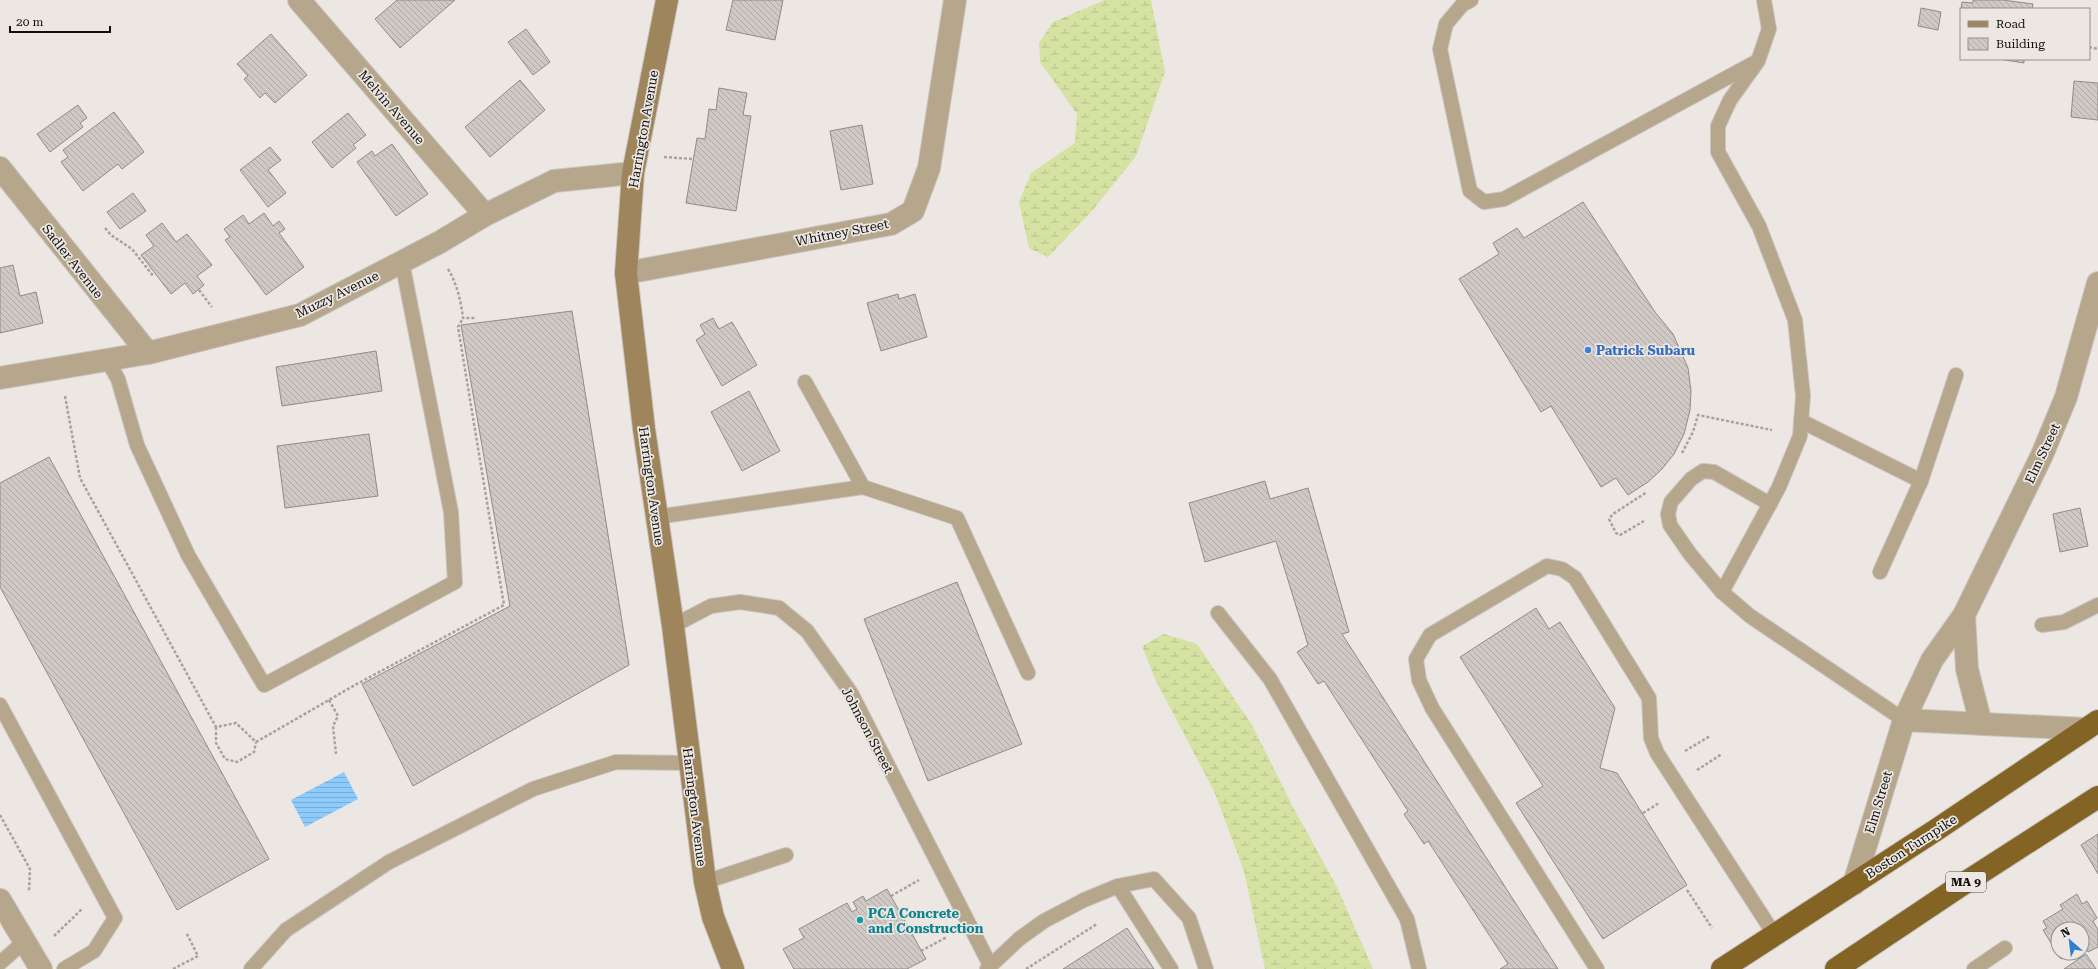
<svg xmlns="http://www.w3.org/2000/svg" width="2098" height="969" font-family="'Roboto Serif',serif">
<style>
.wetland{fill:url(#wetland-marsh)}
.water{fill:url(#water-rules)}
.building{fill:url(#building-back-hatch);stroke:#918b88}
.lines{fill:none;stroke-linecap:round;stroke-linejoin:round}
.service-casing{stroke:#c9c4c0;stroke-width:16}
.minor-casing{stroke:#c9c4c0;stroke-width:24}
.secondary-casing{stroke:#c9c4c0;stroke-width:24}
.trunk-casing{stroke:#c9c4c0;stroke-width:24}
.path{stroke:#a6a29e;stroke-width:2.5;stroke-dasharray:3 2;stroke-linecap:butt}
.service{stroke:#b6a68b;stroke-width:14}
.minor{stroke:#b6a68b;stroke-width:22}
.secondary{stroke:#9e855c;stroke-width:22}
.trunk{stroke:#846425;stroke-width:22}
.shop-dot{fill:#3f7fe0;stroke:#ece7e2;stroke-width:1.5}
.culture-dot{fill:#0f9aa8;stroke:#ece7e2;stroke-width:1.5}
.labels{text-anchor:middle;stroke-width:3.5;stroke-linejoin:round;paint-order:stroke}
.shield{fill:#ece7e2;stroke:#524f4d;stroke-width:1}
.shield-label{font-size:12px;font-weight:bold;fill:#100e0d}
.street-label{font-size:13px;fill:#100e0d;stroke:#ece7e2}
.shop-label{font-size:13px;font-weight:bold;fill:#366cbe;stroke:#ece7e2;text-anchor:start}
.culture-label{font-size:13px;font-weight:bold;fill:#0d838f;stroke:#ece7e2;text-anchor:start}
</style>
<defs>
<pattern id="wetland-marsh" width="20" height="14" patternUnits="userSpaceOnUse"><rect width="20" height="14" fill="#d5e2a2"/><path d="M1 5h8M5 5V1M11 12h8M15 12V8" fill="none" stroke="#b6c18a"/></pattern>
<pattern id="water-rules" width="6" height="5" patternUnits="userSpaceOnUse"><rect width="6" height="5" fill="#8dcbfc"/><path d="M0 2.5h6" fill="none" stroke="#79add7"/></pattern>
<pattern id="building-back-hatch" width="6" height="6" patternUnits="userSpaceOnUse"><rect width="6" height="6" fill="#cfc8c5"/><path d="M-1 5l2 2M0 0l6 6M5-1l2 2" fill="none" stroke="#b1aba8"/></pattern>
</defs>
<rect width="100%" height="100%" fill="#ece7e2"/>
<g class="wetland">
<path d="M 1105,0 L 1151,0 L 1165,72 L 1136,156 L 1092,211 L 1048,257 L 1029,248 L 1019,202 L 1031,173 L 1075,143 L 1077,114 L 1040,62 L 1039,43 L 1053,22 Z"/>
<path d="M 1164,634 L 1197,644 L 1252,725 L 1292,805 L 1337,887 L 1373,969 L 1265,969 L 1244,871 L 1214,791 L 1156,681 L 1142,646 Z"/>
</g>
<path class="water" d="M 344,772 L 358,799 L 305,827 L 291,800 Z"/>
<g class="building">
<path d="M 397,0 L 455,0 L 400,48 L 375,19 Z"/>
<path d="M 733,0 L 783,0 L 775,40 L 726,30 Z"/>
<path d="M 1973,0 L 2003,0 L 2033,4 L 2032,9 L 1961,9 L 1962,2 L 1973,3 Z"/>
<path d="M 1921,8 L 1941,12 L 1938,30 L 1918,26 Z"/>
<path d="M 526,29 L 550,62 L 533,75 L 508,42 Z"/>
<path d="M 271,34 L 307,75 L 275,103 L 265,93 L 260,98 L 244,79 L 248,76 L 237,64 Z"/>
<path d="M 1999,59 L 2024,59 L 2024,63 Z"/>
<path d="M 520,80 L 545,110 L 490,157 L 465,127 Z"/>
<path d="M 2074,81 L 2098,83 L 2098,120 L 2071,117 Z"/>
<path d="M 719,88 L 747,93 L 743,115 L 751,116 L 736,211 L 686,203 L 697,138 L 705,139 L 709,109 L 716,110 Z"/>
<path d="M 78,105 L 87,118 L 80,123 L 83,127 L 50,152 L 37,134 Z"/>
<path d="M 114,112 L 144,152 L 122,169 L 118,164 L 83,191 L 61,162 L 68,157 L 63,150 Z"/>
<path d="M 348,113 L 366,135 L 353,145 L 356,148 L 332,168 L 312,142 Z"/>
<path d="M 862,125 L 873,184 L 841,190 L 830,131 Z"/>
<path d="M 392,144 L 428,194 L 396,216 L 357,162 L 372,151 L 375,156 Z"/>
<path d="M 270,147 L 281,160 L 268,170 L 286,193 L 268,207 L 240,170 Z"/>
<path d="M 133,193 L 146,211 L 120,229 L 107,212 Z"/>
<path d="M 1583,202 L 1655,312 L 1673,334 L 1688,368 L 1691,391 L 1690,410 L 1684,434 L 1674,454 L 1662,469 L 1648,482 L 1628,495 L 1616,478 L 1601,487 L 1551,406 L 1541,412 L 1459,279 L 1499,254 L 1493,243 L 1517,228 L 1524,238 Z"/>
<path d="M 264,213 L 273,226 L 279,221 L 285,229 L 279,233 L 304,267 L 266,295 L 225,240 L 230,237 L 224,229 L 243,215 L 249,224 Z"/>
<path d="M 162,223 L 176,242 L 187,234 L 212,265 L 197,276 L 204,285 L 193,294 L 185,283 L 171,294 L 141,255 L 154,246 L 146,235 Z"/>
<path d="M 13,265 L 20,296 L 36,292 L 43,323 L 0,333 L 0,268 Z"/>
<path d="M 898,294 L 899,299 L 915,294 L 927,337 L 881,351 L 867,303 Z"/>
<path d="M 572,311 L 629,665 L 413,786 L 362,684 L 510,606 L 461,325 Z"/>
<path d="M 713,318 L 719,329 L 732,322 L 757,365 L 722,386 L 696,340 L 705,334 L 700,325 Z"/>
<path d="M 376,351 L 382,391 L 282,406 L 276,367 Z"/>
<path d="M 749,391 L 780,451 L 742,471 L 711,412 Z"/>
<path d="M 369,434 L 378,496 L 285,508 L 277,446 Z"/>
<path d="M 49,457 L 269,859 L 177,910 L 0,587 L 0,483 Z"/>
<path d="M 1265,481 L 1270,499 L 1308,488 L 1349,632 L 1342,634 L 1558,969 L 1500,969 L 1508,964 L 1428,841 L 1424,844 L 1404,814 L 1408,811 L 1324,681 L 1318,684 L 1297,652 L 1308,645 L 1276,541 L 1205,562 L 1189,503 Z"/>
<path d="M 2080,508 L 2088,546 L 2060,552 L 2053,514 Z"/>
<path d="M 957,582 L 1022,744 L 928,781 L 864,619 Z"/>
<path d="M 1536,608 L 1549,629 L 1560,622 L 1615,708 L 1600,768 L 1617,773 L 1687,885 L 1603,939 L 1516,803 L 1543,786 L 1460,657 Z"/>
<path d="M 2098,834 L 2098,874 L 2081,845 Z"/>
<path d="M 887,889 L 926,959 L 907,969 L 794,969 L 783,949 L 804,938 L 799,929 L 847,903 L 852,912 L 857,909 L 853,902 L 863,896 L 866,901 Z"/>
<path d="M 2077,894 L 2082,904 L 2087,901 L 2097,918 L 2093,921 L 2098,930 L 2098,947 L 2088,952 L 2084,945 L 2082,947 L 2082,929 L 2058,929 L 2058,953 L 2072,953 L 2061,959 L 2043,930 L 2047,928 L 2043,921 L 2063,909 L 2060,905 Z"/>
<path d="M 1127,928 L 1154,969 L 1063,969 Z"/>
<path d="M 2086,954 L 2096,969 L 2064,969 Z"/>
</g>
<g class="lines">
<g class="service-casing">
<g id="service">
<path d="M 1471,0 L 1462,5 L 1446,24 L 1440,49 L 1470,191 L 1484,202 L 1504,199 L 1754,63"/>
<path d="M 107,360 L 118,379 L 137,445 L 188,555 L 264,685 L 455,582 L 451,512 L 402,262"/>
<path d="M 1801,421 L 1921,481"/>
<path d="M 863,487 L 957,518 L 1028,673"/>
<path d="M 1770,504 L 1714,472 L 1703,471 L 1691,479 L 1671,502 L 1668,514 L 1670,525 L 1690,554 L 1722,592 L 1750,616 L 1904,720"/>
<path d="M 656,517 L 863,487 L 805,382"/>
<path d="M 1880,572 L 1921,481 L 1956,375"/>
<path d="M 1722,592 L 1779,487 L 1800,436 L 1803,396 L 1795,320 L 1759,226 L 1718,152 L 1718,126 L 1730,100 L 1758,61 L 1769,29 L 1764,0"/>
<path d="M 1218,613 L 1270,679 L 1407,919 L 1419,969"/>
<path d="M 2042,625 L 2064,622 L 2098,605"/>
<path d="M 673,626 L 711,606 L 740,602 L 779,608 L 807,631 L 851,693 L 990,965"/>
<path d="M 0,705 L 115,918 L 94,951 L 64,969"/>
<path d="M 705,882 L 786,855"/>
<path d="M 1118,886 L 1171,969"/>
<path d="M 0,963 L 25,941"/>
<path d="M 251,969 L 286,930 L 389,862 L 533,789 L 616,762 L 689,763"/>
<path d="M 987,969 L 1019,939 L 1044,921 L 1084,900 L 1118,886 L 1154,879 L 1189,918 L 1206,969"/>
<path d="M 1597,969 L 1432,708 L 1419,680 L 1416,659 L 1430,635 L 1547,566 L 1562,569 L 1575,578 L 1649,698 L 1651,738 L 1657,753 L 1774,934"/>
<path d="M 1974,969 L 2005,948"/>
</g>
</g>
<g class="minor-casing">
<g id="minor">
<path d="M 299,0 L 485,215"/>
<path d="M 0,168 L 148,353"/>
<path d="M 626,273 L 891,224 L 913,211 L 929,168 L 955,0"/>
<path d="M 0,378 L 148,353 L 300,315 L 440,242 L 485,215 L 554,181 L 633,173"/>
<path d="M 1964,615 L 1967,669 L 1981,724"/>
<path d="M 1904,720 L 2086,729"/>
<path d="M 1854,884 L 1904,720 L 1932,660 L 1964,615 L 2042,455 L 2066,397 L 2098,283"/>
<path d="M 0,900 L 41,969"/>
</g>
</g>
<g class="secondary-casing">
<path id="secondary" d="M 667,0 L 633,173 L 626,273 L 644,429 L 673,626 L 705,882 L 713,917 L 733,969"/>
</g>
<g class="trunk-casing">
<g id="trunk">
<path d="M 1722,969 L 1936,830 L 2098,721"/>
<path d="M 1836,969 L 1960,886 L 2098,797"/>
</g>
</g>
<g class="path">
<path d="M 2089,47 L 2098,49"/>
<path d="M 664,157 L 693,159"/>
<path d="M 105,228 L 111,235 L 132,249 L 154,277"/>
<path d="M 448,269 C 457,284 461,301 463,318 L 475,318"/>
<path d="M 199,290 L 212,307"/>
<path d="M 65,396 L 80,478 L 216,727 L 236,723 L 256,742 L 355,685 L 504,605 L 458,327 L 463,318"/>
<path d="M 1682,453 L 1693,432 L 1698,415 L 1772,430"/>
<path d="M 1644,521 L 1620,535 L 1616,533 L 1609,519 L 1613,514 L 1647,492"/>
<path d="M 329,700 L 338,716 L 333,726 L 336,754"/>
<path d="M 216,727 L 216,743 L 225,759 L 237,762 L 254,752 L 256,742"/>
<path d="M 1685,751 L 1710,736"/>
<path d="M 1697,770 L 1722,754"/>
<path d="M 1643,813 L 1659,803"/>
<path d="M 0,815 L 30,869 L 29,891"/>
<path d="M 1687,890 L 1712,928"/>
<path d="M 891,896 L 919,880"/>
<path d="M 54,936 L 82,909"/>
<path d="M 921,951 L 947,937"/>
<path d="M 173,969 L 198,956 L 186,932"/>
<path d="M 1026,969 L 1097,924"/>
</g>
<use href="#service" class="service"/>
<use href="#minor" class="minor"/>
<use href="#secondary" class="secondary"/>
<use href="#trunk" class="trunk"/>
</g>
<circle class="shop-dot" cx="1588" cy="350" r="4"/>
<circle class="culture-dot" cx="860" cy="920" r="4"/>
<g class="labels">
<rect class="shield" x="1946" y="872" width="40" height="20" rx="3"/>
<g class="shield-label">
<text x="1966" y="886">MA 9</text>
</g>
<g class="street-label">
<text transform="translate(392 107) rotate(49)" y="5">Melvin Avenue</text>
<text transform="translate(643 129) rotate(-80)" y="5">Harrington Avenue</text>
<text transform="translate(842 232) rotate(-11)" y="5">Whitney Street</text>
<text transform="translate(73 261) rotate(52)" y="5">Sadler Avenue</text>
<text transform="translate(337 294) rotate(-26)" y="5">Muzzy Avenue</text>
<text transform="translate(2042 453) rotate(-65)" y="5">Elm Street</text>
<text transform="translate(652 486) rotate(82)" y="5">Harrington Avenue</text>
<text transform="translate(868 730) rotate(62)" y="5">Johnson Street</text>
<text transform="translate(1878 802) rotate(-73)" y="5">Elm Street</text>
<text transform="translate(695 807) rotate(83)" y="5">Harrington Avenue</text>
<text transform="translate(1911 846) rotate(-33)" y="5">Boston Turnpike</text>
</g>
<g class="shop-label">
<text x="1596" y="355">Patrick Subaru</text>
</g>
<g class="culture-label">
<text x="868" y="918">PCA Concrete<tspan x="868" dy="15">and Construction</tspan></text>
</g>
</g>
<rect x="1960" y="8" width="130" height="52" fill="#ece7e2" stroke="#94908d"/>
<rect x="1968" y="21" width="20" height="6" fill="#9e855c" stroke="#94908d"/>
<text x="1996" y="28" font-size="12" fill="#100e0d">Road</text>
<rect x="1968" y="38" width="20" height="12" fill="url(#building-back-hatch)" stroke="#94908d"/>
<text x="1996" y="48" font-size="12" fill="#100e0d">Building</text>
<g transform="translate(2070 941) rotate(332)"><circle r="19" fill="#ece7e2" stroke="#94908d"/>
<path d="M0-3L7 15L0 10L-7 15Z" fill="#2c80cf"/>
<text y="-6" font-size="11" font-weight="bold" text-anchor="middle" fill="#100e0d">N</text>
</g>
<path d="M10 26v6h100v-6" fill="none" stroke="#100e0d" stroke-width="2"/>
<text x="16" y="26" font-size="12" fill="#100e0d" stroke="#ece7e2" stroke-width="3" paint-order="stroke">20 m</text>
</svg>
